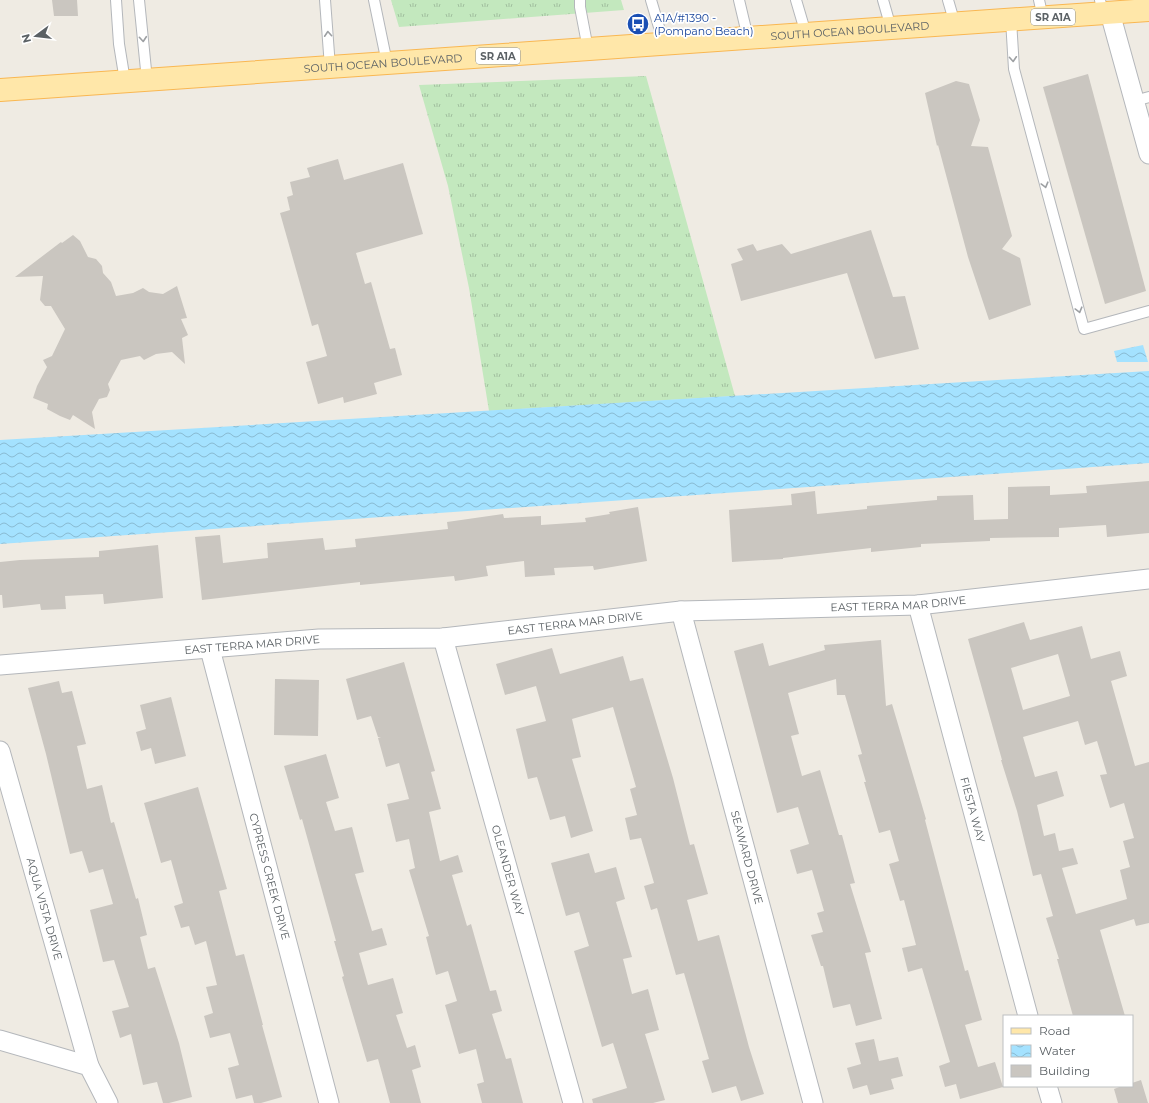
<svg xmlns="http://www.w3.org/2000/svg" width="1149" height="1103" font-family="Montserrat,sans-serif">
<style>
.grass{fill:url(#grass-tufts)}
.water{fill:url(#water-waves)}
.building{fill:#cac6c0;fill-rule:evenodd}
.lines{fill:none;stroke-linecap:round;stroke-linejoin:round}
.service-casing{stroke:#b4b7bb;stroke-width:12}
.minor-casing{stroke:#b4b7bb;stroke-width:21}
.primary-casing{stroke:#f9b752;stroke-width:24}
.service{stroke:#fff;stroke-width:10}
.minor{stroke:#fff;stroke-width:19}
.primary{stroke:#ffe7a9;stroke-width:22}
.oneway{stroke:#9da0a3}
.labels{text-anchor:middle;stroke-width:3.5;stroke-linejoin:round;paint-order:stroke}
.shield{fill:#fff;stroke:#8c9093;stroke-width:1}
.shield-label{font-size:10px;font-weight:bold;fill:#5b6165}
.transit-label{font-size:11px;fill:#164399;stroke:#fff;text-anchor:start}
.street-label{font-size:11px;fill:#5b6165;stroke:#fff}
</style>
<defs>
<pattern id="grass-tufts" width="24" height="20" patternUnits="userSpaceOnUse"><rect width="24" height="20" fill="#c3e8be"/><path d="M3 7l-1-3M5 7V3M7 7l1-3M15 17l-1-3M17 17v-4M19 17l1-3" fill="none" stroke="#a1bf9e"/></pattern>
<pattern id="water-waves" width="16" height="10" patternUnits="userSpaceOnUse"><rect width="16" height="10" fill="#a4e2ff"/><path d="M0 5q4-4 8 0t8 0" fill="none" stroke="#89bbd2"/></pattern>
</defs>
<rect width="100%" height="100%" fill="#efebe3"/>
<g class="grass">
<path d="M 391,0 L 621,0 L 624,10 L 399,27 Z"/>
<path d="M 646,76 L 735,396 L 489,411 L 469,288 L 448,186 L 419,85 Z"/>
</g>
<g class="water">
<path d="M 1143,345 L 1148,362 L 1117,362 L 1114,351 Z"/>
<path d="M 1149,371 L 1149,463 L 0,544 L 0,440 Z"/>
</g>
<g class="building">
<path d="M 52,0 L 77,0 L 78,16 L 54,16 Z"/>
<path d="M 1088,74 L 1146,291 L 1105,304 L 1043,87 Z"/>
<path d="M 956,81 L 969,84 L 980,120 L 971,146 L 988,147 L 1012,236 L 1002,249 L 1020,258 L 1031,305 L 989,320 L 968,257 L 938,145 L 937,146 L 925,93 Z"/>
<path d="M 338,159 L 344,180 L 403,163 L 423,234 L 356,253 L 365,284 L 371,282 L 390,349 L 395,348 L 402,375 L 374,383 L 377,394 L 344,403 L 343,397 L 318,404 L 306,362 L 327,356 L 318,324 L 312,326 L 280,213 L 290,210 L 287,197 L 293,195 L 290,182 L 310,177 L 307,168 Z"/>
<path d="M 871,230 L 893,297 L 905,296 L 919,349 L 875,359 L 847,273 L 741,301 L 731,264 L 743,260 L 737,249 L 753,244 L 757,251 L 782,244 L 791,254 Z"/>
<path d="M 73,235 L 80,241 L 88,257 L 96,259 L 102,266 L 103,273 L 111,282 L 116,296 L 133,293 L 143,288 L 149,292 L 163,294 L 177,286 L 187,318 L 181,319 L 188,335 L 182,338 L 185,364 L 172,352 L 156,354 L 144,360 L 140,356 L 121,360 L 108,384 L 110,390 L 107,397 L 99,399 L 92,412 L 95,429 L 73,415 L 70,420 L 60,416 L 47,409 L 48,404 L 33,398 L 37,386 L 47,367 L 43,360 L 52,356 L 65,329 L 51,306 L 45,306 L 40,300 L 43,276 L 15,277 L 61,242 L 62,243 Z"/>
<path d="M 1149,481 L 1149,533 L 1107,537 L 1106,525 L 1059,528 L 1059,537 L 990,538 L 990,541 L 921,544 L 921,547 L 871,552 L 871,548 L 783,558 L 783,559 L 732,562 L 729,510 L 792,505 L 791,494 L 815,491 L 817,514 L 867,509 L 867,506 L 937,500 L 937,496 L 973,495 L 974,520 L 1008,519 L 1008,487 L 1050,486 L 1050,495 L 1087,493 L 1086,486 Z"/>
<path d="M 638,507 L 647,561 L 594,570 L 593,566 L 554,568 L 555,575 L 525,577 L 524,561 L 486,566 L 488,576 L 455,581 L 454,576 L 360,585 L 360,582 L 202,600 L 195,537 L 220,535 L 223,563 L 268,558 L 267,543 L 323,538 L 325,550 L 356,547 L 355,539 L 448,529 L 447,522 L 503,514 L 504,518 L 541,516 L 541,525 L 586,522 L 585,518 L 610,514 L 609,512 Z"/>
<path d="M 158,545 L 163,598 L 104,604 L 103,594 L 65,596 L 66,609 L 41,610 L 40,604 L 3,608 L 2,595 L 0,595 L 0,562 L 20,560 L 99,557 L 99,551 Z"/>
<path d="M 1024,622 L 1030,640 L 1082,626 L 1091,659 L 1120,651 L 1127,676 L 1111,681 L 1135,766 L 1149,762 L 1149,923 L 1136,926 L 1134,919 L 1100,930 L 1125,1016 L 1073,1016 L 1057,959 L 1059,959 L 1046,918 L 1053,916 L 1041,874 L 1033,876 L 1017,811 L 1001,760 L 1002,760 L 968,639 ZM 1058,654 L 1070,696 L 1023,710 L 1011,668 ZM 1078,721 L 1085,745 L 1097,741 L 1107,774 L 1100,775 L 1110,808 L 1124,803 L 1134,838 L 1123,841 L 1130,867 L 1120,870 L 1127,899 L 1076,914 L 1062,868 L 1078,864 L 1073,848 L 1059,851 L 1055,833 L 1044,836 L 1037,805 L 1064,796 L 1057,771 L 1035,777 L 1023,737 Z"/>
<path d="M 881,640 L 886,706 L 892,704 L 926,819 L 925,820 L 965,971 L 968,970 L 982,1020 L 965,1025 L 978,1067 L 995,1062 L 1003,1087 L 960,1099 L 956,1084 L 945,1087 L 939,1066 L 950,1062 L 922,968 L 908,972 L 902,948 L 916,945 L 904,900 L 900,901 L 889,864 L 899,861 L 890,830 L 879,833 L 864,782 L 866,782 L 858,755 L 862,754 L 845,695 L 837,695 L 836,679 L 788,693 L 799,734 L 791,736 L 802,776 L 820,770 L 839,835 L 842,835 L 855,883 L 850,884 L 871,952 L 865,953 L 882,1019 L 856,1026 L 850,1004 L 833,1008 L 823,966 L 821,966 L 811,935 L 823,932 L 817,913 L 824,911 L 812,870 L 797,874 L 790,850 L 809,844 L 798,807 L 777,813 L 734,651 L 763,643 L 769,666 L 825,650 L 824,645 Z"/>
<path d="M 552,648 L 560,674 L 623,656 L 630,681 L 643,678 L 673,778 L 690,845 L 694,844 L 708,894 L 687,900 L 698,941 L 719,935 L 749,1047 L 764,1094 L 741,1101 L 736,1086 L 712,1093 L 702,1061 L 709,1059 L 684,973 L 676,975 L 657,908 L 651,910 L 644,886 L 654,883 L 641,838 L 630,840 L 625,818 L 637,815 L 630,789 L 636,787 L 613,707 L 572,719 L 581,757 L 572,759 L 593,831 L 571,838 L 565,816 L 550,820 L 537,777 L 528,779 L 516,729 L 546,721 L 536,686 L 505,695 L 496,664 Z"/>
<path d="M 404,662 L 435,771 L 431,772 L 441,809 L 429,812 L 440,861 L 458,855 L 463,872 L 452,875 L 467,926 L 471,924 L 490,991 L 496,990 L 502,1011 L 492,1014 L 506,1059 L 511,1058 L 523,1103 L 482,1103 L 477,1084 L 484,1082 L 476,1049 L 459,1054 L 445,1005 L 457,1001 L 448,971 L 436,975 L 426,937 L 429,936 L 409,870 L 415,868 L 409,839 L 396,842 L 387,804 L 409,799 L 399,763 L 386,767 L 378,738 L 381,737 L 378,737 L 371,716 L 357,720 L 346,679 Z"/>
<path d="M 275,679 L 319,680 L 318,736 L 274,735 Z"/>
<path d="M 59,681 L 62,693 L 72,691 L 86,744 L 77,746 L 87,789 L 102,785 L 111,823 L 114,822 L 136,899 L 138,898 L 147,935 L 140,937 L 148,969 L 155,967 L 179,1043 L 192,1097 L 169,1103 L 163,1103 L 157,1082 L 143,1085 L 131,1034 L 120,1038 L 112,1011 L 129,1007 L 114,960 L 103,962 L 90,910 L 113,904 L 103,869 L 89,873 L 82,851 L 70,854 L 46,754 L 28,688 Z"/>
<path d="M 171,697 L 186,756 L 155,764 L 151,748 L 141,751 L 136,732 L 146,729 L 140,705 Z"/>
<path d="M 326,754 L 339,798 L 326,802 L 335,831 L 352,827 L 364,872 L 355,874 L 372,931 L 382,928 L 387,945 L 359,953 L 368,985 L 393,978 L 403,1013 L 396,1015 L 407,1048 L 415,1045 L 421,1067 L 412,1070 L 421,1103 L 390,1103 L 378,1059 L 367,1062 L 342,977 L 344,976 L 334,941 L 336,941 L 302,819 L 300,820 L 284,766 Z"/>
<path d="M 198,787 L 227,889 L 219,891 L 236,956 L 244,954 L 263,1025 L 262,1025 L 282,1097 L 261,1103 L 254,1103 L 252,1095 L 236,1099 L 228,1068 L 239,1065 L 230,1033 L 210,1038 L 204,1016 L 213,1013 L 206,987 L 217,985 L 206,941 L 195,945 L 189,926 L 181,928 L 174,906 L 183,903 L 171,860 L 161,863 L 144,803 Z"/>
<path d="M 589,853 L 595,873 L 616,867 L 625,899 L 616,902 L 632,957 L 623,959 L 632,994 L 648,989 L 659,1030 L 645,1034 L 665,1100 L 653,1103 L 593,1103 L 592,1099 L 627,1088 L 613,1043 L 602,1047 L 574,951 L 589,946 L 579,912 L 566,916 L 551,863 Z"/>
<path d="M 874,1039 L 879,1061 L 898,1057 L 903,1076 L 891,1079 L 894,1089 L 870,1095 L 867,1085 L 853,1089 L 847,1068 L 861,1064 L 855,1043 Z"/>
<path d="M 1141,1080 L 1148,1103 L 1118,1103 L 1114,1089 L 1122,1086 L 1132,1086 L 1132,1083 Z"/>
</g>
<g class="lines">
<g class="service-casing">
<g id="service">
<path d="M 116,0 L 119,44 L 125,81"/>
<path d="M 139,0 L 147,80"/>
<path d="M 325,0 L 330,67"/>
<path d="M 374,0 L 387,63"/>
<path d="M 580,0 L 580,7 L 588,49"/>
<path d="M 651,0 L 664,44"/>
<path d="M 739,0 L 748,38"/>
<path d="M 796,0 L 806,34"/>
<path d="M 883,0 L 891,28"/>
<path d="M 948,0 L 955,24"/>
<path d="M 1039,0 L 1043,18"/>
<path d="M 1100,0 L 1103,14"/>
<path d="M 1011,20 L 1014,69 L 1084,329 L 1149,311"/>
<path d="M 1134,101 L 1149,97"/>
</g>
</g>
<g class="minor-casing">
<g id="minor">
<path d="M 1110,13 L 1149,154"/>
<path id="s1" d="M 918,605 L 1028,1016"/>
<path id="s2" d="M 681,611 L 813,1103"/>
<path id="s3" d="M 443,638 L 573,1103"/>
<path id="s4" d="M 210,649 L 329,1103"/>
<path id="s5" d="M 0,665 L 319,639 L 443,638 L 681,611 L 918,605 L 1149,579"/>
<path id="s6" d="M 0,751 L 89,1066"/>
<path d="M 0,1040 L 89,1066 L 108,1103"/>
<path d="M 1047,1086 L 1052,1103"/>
</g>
</g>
<g class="primary-casing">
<g id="primary">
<path id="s7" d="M 0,90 L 1149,10"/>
</g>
</g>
<use href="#service" class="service"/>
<use href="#minor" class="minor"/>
<use href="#primary" class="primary"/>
</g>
<defs><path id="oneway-chevron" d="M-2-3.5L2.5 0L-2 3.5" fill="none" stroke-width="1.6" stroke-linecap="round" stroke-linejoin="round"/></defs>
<g class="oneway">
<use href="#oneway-chevron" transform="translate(328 34) rotate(-94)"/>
<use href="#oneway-chevron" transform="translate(143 39) rotate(85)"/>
<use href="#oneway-chevron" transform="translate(1013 59) rotate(86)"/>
<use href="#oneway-chevron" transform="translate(1045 185) rotate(75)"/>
<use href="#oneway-chevron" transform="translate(1079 310) rotate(75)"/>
</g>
<defs>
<g id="bus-disc" transform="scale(1.15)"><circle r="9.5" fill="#1a4fb4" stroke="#fff"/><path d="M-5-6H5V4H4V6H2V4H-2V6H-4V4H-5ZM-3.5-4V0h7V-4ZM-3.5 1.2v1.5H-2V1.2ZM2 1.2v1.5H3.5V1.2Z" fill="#fff"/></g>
</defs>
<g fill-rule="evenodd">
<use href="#bus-disc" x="638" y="24"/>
</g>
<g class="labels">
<g class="shield">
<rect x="1031" y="9" width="44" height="16" rx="3"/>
<rect x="476" y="48" width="44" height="16" rx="3"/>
</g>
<g class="shield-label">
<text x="1053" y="21">SR A1A</text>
<text x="498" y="60">SR A1A</text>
</g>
<g class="transit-label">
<text x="654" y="22">A1A/#1390 -<tspan x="654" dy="13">(Pompano Beach)</tspan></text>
</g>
<g class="street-label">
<text dy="4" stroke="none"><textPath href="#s7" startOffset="852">SOUTH OCEAN BOULEVARD</textPath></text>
<text dy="4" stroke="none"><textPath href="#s7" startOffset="384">SOUTH OCEAN BOULEVARD</textPath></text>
<text dy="4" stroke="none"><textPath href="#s5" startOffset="901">EAST TERRA MAR DRIVE</textPath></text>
<text dy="4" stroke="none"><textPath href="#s5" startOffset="577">EAST TERRA MAR DRIVE</textPath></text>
<text dy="4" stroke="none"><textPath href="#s5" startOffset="253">EAST TERRA MAR DRIVE</textPath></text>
<text dy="4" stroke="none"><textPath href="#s1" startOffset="212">FIESTA WAY</textPath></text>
<text dy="4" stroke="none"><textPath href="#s2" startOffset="255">SEAWARD DRIVE</textPath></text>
<text dy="4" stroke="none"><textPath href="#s3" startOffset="241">OLEANDER WAY</textPath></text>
<text dy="4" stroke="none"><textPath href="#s4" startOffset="235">CYPRESS CREEK DRIVE</textPath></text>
<text dy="4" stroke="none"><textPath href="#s6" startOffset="164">AQUA VISTA DRIVE</textPath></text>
</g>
</g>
<rect x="1003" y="1015" width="130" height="72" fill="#ffffff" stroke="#bdc0c1"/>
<rect x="1011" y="1028" width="20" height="6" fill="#ffe7a9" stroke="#bdc0c1"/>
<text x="1039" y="1035" font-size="12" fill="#5b6165">Road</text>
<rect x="1011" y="1045" width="20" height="12" fill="url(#water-waves)" stroke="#bdc0c1"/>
<text x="1039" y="1055" font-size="12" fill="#5b6165">Water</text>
<rect x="1011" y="1065" width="20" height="12" fill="#cac6c0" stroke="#bdc0c1"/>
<text x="1039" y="1075" font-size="12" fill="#5b6165">Building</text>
<g transform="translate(36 36) rotate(255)" stroke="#ffffff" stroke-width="3" paint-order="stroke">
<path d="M0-3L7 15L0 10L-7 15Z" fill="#5b6165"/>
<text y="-6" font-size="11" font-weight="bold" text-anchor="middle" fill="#5b6165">N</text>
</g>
</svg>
